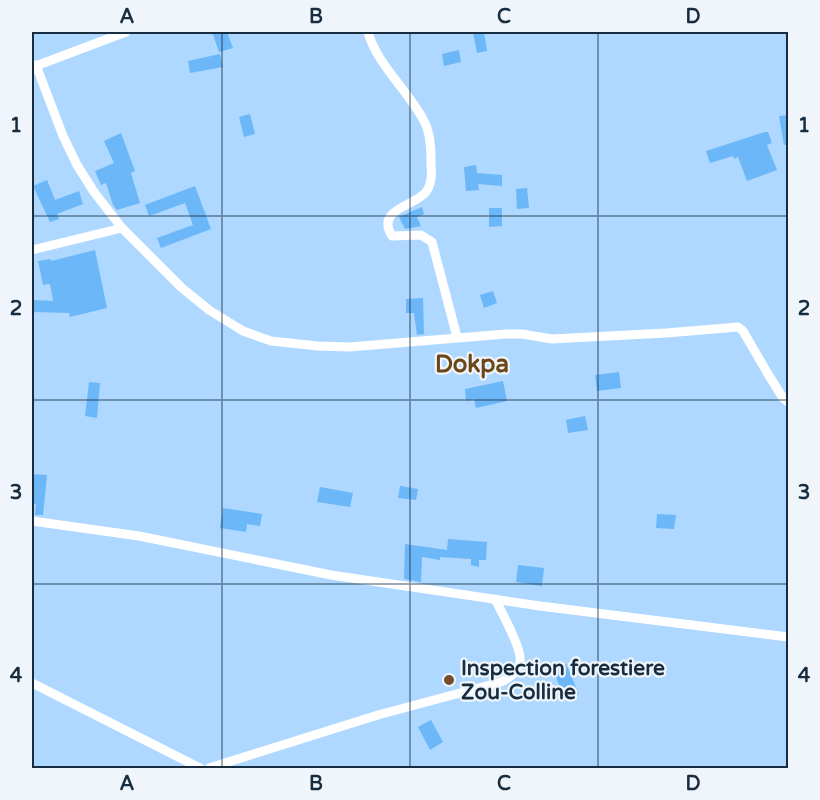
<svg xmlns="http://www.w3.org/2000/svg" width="820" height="800" viewBox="0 0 820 800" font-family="'Varela Round',sans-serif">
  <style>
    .building { fill: #6bb7f8 }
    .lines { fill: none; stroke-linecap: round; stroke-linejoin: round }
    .minor { stroke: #fff; stroke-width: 9 }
    .grid { fill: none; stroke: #182d3f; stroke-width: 1.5; stroke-opacity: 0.55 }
    .poi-dot { fill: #734f29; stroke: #eff5fa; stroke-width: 2 }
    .labels { text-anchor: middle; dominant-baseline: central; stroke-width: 4.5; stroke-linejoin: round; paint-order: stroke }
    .poi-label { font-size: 21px; font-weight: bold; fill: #182d3f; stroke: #eff5fa; text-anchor: start }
    .quarter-label { font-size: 24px; font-weight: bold; fill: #6d4618; stroke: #eff5fa }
    .neatline { fill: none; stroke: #182d3f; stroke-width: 2 }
    .grid-label { font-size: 20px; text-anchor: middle; font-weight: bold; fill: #182d3f }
  </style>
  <rect width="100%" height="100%" fill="#aed8ff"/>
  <!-- building -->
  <g class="building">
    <path d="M212 32H227L233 48 219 52Z"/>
    <path d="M473 32H484L487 51 477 53Z"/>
    <path d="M459 50 461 62 444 66 442 54Z"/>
    <path d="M220 54 223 67 190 73 188 61Z"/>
    <path d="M250 114 255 134 244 137 239 117Z"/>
    <path d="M789 115V144L784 145 779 116Z"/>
    <path d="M765 132H768L772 143 767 145 777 170 747 181 738 157 734 159 733 156 710 163 706 151Z"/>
    <path d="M121 133 135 171 131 173 140 203 117 210 113 205 106 183 101 185 95 171 114 163 104 141Z"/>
    <path d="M476 165 477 173 502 175V186L478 184 479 190 466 191 464 167Z"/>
    <path d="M47 180 55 200 79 191 83 204 57 214 59 219 50 222 33 186Z"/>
    <path d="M195 186 211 229 161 248 157 238 193 225 185 203 149 216 145 205Z"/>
    <path d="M527 188 529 208 517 209 516 189Z"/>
    <path d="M422 207 424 214 417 217 421 226 405 229 399 217Z"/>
    <path d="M489 208H502V226L489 227Z"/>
    <path d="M95 250 107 308 70 317 69 313 32 312V300L53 301 50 284 43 285 38 261 51 259V261Z"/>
    <path d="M493 291 497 303 484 308 480 295Z"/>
    <path d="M423 298 424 334 417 335 414 313H406V299Z"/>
    <path d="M619 372 621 388 597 391 595 375Z"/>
    <path d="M503 381 507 401 476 408 474 399 466 401 465 389Z"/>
    <path d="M89 382 100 383 97 418 85 416Z"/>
    <path d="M585 416 588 430 568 433 566 420Z"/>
    <path d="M32 474 47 475 43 515H35L36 504H32Z"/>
    <path d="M400 486 418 489 416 500 398 498Z"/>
    <path d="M320 487 353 493 350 507 317 502Z"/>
    <path d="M223 508 262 514 260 526 247 524 246 532 220 528Z"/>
    <path d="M657 514 676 515 674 529 656 528Z"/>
    <path d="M448 539 487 542 486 560H479V567L471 565V559L440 557V560L422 557 421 582 404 579 405 544 447 550Z"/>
    <path d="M518 565 544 568 542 586 516 582Z"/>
    <path d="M566 664 579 694 565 699 553 670Z"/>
    <path d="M431 720 443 742 430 750 418 727Z"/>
  </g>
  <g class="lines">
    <!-- minor -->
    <g class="minor">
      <path d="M368 32C377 65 408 90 424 121 431 134 431 151 431 166 432 175 432 184 426 192 415 206 375 209 392 236L421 235 432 242 457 337"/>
      <path d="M36 65 63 136 77 165 94 192 122 228 182 288 209 310 243 331 271 341 318 346 349 347 506 334H522L552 339 666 333 738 327 743 331 768 374 783 398 788 402"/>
      <path d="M33 67 126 32"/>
      <path d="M32 250 122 228"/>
      <path d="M32 521 139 536 331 575 540 606 788 637"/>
      <path d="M32 683 200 768"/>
      <path d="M209 768 378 715 501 682C511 677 522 670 520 657 519 643 502 613 495 599"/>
    </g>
  </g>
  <!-- grid -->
  <path class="grid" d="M222 32V768M410 32V768M598 32V768M32 216H788M32 400H788M32 584H788"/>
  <!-- markers -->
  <circle class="poi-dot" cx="449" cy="680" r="6"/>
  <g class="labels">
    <!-- poi labels -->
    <g class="poi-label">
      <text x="461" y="668">Inspection forestiere<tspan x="461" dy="24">Zou-Colline</tspan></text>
    </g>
    <!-- quarter labels -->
    <g class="quarter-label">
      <text x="472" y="364">Dokpa</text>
    </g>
  </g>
  <!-- border -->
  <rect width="820" height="800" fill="none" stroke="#eff5fa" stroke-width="66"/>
  <rect x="33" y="33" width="754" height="734" class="neatline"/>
  <g class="grid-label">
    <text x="127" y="23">A</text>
    <text x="316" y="23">B</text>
    <text x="504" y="23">C</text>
    <text x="693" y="23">D</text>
    <text x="16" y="132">1</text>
    <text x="804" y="132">1</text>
    <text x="16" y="315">2</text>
    <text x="804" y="315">2</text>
    <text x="16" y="499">3</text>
    <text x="804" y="499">3</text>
    <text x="16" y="682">4</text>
    <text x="804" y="682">4</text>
    <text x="127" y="790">A</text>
    <text x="316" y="790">B</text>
    <text x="504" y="790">C</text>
    <text x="693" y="790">D</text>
  </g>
</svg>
